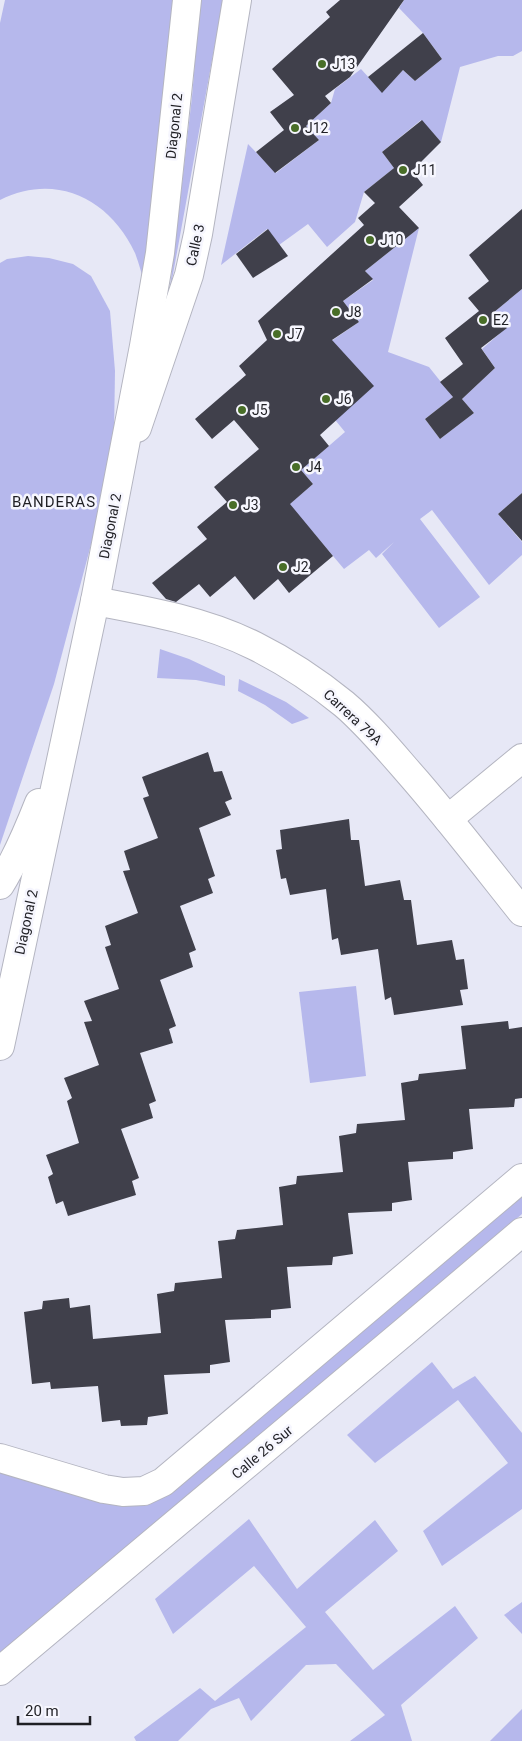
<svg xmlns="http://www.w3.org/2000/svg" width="522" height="1741" viewBox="0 0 522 1741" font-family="Roboto,sans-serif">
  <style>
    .green { fill: #b6b8ec }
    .building { fill: #40404b }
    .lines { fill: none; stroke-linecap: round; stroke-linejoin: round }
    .minor-casing { stroke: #b4b5c1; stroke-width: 30 }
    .major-casing { stroke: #b4b5c1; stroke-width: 30 }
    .minor { stroke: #fff; stroke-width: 28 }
    .major { stroke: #fff; stroke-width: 28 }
    .poi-dot { fill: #496e28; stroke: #f6f6fe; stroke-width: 2 }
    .labels { text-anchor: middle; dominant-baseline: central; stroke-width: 5; stroke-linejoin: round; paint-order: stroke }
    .poi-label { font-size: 14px; fill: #1f1f24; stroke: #f6f6fe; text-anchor: start }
    .street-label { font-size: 14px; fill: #1f1f24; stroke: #f6f6fe }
    .neighbourhood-label { font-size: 15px; letter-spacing: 1px; fill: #1f1f24; stroke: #f6f6fe }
  </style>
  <rect width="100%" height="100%" fill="#e7e8f6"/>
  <!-- green -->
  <g class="green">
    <path d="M5 0H178L145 286C142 275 139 263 135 253 110 199 56 172 0 200V23Z"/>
    <path d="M200 0H223L169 296 192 97Z"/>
    <path d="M404 0H522V51L513 56H498L460 67 441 142 421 120 382 152 394 168 364 192 355 222 327 247 308 224 279 245 267 229 221 265 248 144 276 173 319 140 306 126 331 103 335 89 361 69 382 92 403 70 415 81 442 59 423 33 399 8Z"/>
    <path d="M419 228 388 352 429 367 453 397 425 419 440 439 474 413 462 399 495 368 482 349 506 328 493 313 522 289V493L498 514 522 542V555L489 585 432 510 420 519 480 597 439 628 382 554 394 542 376 558 369 550 344 569 312 531 280 558 259 530 313 484 301 470 345 432 336 421 317 351 359 322 343 301 373 280 365 271Z"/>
    <path d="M28 256 49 258 73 264 91 276 110 311 115 371 114 433 97 522 54 684 0 845V263L7 259Z"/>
    <path d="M160 649 189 659 225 676V686L196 680 157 678Z"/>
    <path d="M239 679 286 702 309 718 292 724 265 705 238 691Z"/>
    <path d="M356 986 366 1076 310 1083 299 992Z"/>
    <path d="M522 1193V1214L0 1657V1471L121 1504 144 1506 151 1504Z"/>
    <path d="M432 1362 453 1389 475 1376 522 1433V1509L442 1566 423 1531 508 1463 458 1400 375 1463 347 1435Z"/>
    <path d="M249 1519 297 1589 375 1520 398 1551 325 1612 373 1670 455 1606 478 1638 401 1705 412 1741H350L385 1715 336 1664 306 1665 251 1721 239 1698 211 1709 178 1741H136L134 1737 200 1688 215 1701 306 1627 254 1566 173 1634 155 1599Z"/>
    <path d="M522 1602V1634L504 1615Z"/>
    <path d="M522 1709V1741H490Z"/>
  </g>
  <!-- building -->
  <g class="building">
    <path d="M340 0H404L350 77 325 96 331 103 306 126 319 140 275 173 256 152 284 130 270 112 294 95 272 69 330 17 326 12Z"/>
    <path d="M423 33 442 59 415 81 403 70 382 93 368 77Z"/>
    <path d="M422 120 441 142 412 171 423 185 399 207 419 228 365 271 373 279 343 301 359 322 332 340 374 386 320 435 329 446 301 470 313 484 290 504 333 556 289 593 278 579 254 600 235 576 210 597 199 584 176 602 166 599 152 583 207 539 197 527 227 502 214 487 259 449 234 420 212 439 195 419 246 375 239 366 267 340 258 321 364 225 358 218 375 203 364 192 394 168 382 152Z"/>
    <path d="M522 209V289L493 313 507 328 481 348 495 368 462 399 474 413 440 439 425 419 453 397 440 382 463 364 445 338 479 311 468 298 489 281 469 255Z"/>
    <path d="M268 229 288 256 253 278 236 254Z"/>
    <path d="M522 493V541L498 514Z"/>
    <path d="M208 752 214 772 222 771 232 799 225 802 231 815 199 828 215 876 208 879 213 893 180 906 196 950 189 953 193 967 160 980 176 1026 169 1029 173 1043 140 1053 156 1101 149 1104 153 1118 121 1129 139 1178 132 1181 136 1195 68 1216 63 1201 56 1204 48 1177 53 1174 46 1155 79 1143 67 1101 72 1098 64 1078 99 1065 84 1022 92 1021 84 1001 119 989 105 947 111 945 105 926 138 913 123 871 130 870 124 851 158 838 143 798 149 796 142 777Z"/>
    <path d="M349 819 351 840H359L365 886 400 880 404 900H411L417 945 452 940 456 960 464 959 468 989 460 990 463 1005 394 1015 391 997 385 1000 378 949 341 955 338 938 332 940 326 889 290 895 286 878 281 879 276 850 282 849 280 830Z"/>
    <path d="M508 1021 509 1029 522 1027V1098L515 1099 514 1107 469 1109 473 1149 453 1152V1159L408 1162 412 1200 392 1203V1211L348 1213 353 1254 333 1257 332 1265 287 1267 291 1308 271 1310V1318L225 1320 230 1362 210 1365V1373L164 1375 168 1414 148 1417 147 1425 121 1426 120 1420 102 1422 98 1386 51 1389 50 1382 32 1384 24 1312 42 1309 43 1301 69 1298 70 1308 90 1305 93 1339 161 1333 157 1294 174 1291 175 1283 222 1278 218 1241 235 1239 237 1230 283 1225 279 1187 296 1184 297 1176 343 1172 339 1136 356 1133 357 1124 405 1120 401 1083 418 1080 419 1074 466 1069 461 1026Z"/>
  </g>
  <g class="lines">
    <defs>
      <g id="minor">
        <path d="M137 428 189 275 198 234 237 0"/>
        <path d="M95 601C149 611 205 621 255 646 287 662 317 682 344 704 370 726 394 756 417 782 453 824 487 868 522 912"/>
        <path d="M448 819 522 758"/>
      </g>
      <g id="major">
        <path d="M0 885C16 859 28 831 39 803"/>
        <path d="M0 1046 95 601 144 346 160 253 187 0"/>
        <path d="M0 1458 104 1489 123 1492 144 1491 163 1482 522 1178"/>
        <path d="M0 1671 404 1332 522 1232"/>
      </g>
    </defs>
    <!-- minor casing -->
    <use href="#minor" class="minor-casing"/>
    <!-- major casing -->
    <use href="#major" class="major-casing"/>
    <!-- minor -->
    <use href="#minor" class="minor"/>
    <!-- major -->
    <use href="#major" class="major"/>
  </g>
  <!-- markers -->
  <g class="poi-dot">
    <circle cx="322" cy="64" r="5"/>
    <circle cx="295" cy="128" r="5"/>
    <circle cx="403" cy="170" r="5"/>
    <circle cx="370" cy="240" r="5"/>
    <circle cx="336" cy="312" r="5"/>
    <circle cx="483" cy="320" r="5"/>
    <circle cx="277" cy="334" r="5"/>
    <circle cx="326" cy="399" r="5"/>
    <circle cx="242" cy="410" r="5"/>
    <circle cx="296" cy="467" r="5"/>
    <circle cx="233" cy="505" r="5"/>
    <circle cx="283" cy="567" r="5"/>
  </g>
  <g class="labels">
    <!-- poi labels -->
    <g class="poi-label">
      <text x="332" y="64">J13</text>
      <text x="305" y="128">J12</text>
      <text x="413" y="170">J11</text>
      <text x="380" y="240">J10</text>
      <text x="346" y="312">J8</text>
      <text x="493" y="320">E2</text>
      <text x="287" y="334">J7</text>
      <text x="336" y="399">J6</text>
      <text x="252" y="410">J5</text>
      <text x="306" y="467">J4</text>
      <text x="243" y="505">J3</text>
      <text x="293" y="567">J2</text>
    </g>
    <!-- street labels -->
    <g class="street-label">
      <text transform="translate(174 126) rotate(-84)">Diagonal 2</text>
      <text transform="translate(195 245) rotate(-78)">Calle 3</text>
      <text transform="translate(110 526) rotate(-79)">Diagonal 2</text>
      <text transform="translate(353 717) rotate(43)">Carrera 79A</text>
      <text transform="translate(26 922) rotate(-78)">Diagonal 2</text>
      <text transform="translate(262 1452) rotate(-40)">Calle 26 Sur</text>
    </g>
    <!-- neighbourhood labels -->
    <g class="neighbourhood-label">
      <text x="54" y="502">BANDERAS</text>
    </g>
  </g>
  <!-- scale -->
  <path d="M18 1716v8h72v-8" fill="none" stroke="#1f1f24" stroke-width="2.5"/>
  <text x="25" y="1716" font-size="15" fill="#1f1f24" stroke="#f6f6fe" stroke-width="4" paint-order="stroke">20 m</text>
</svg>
